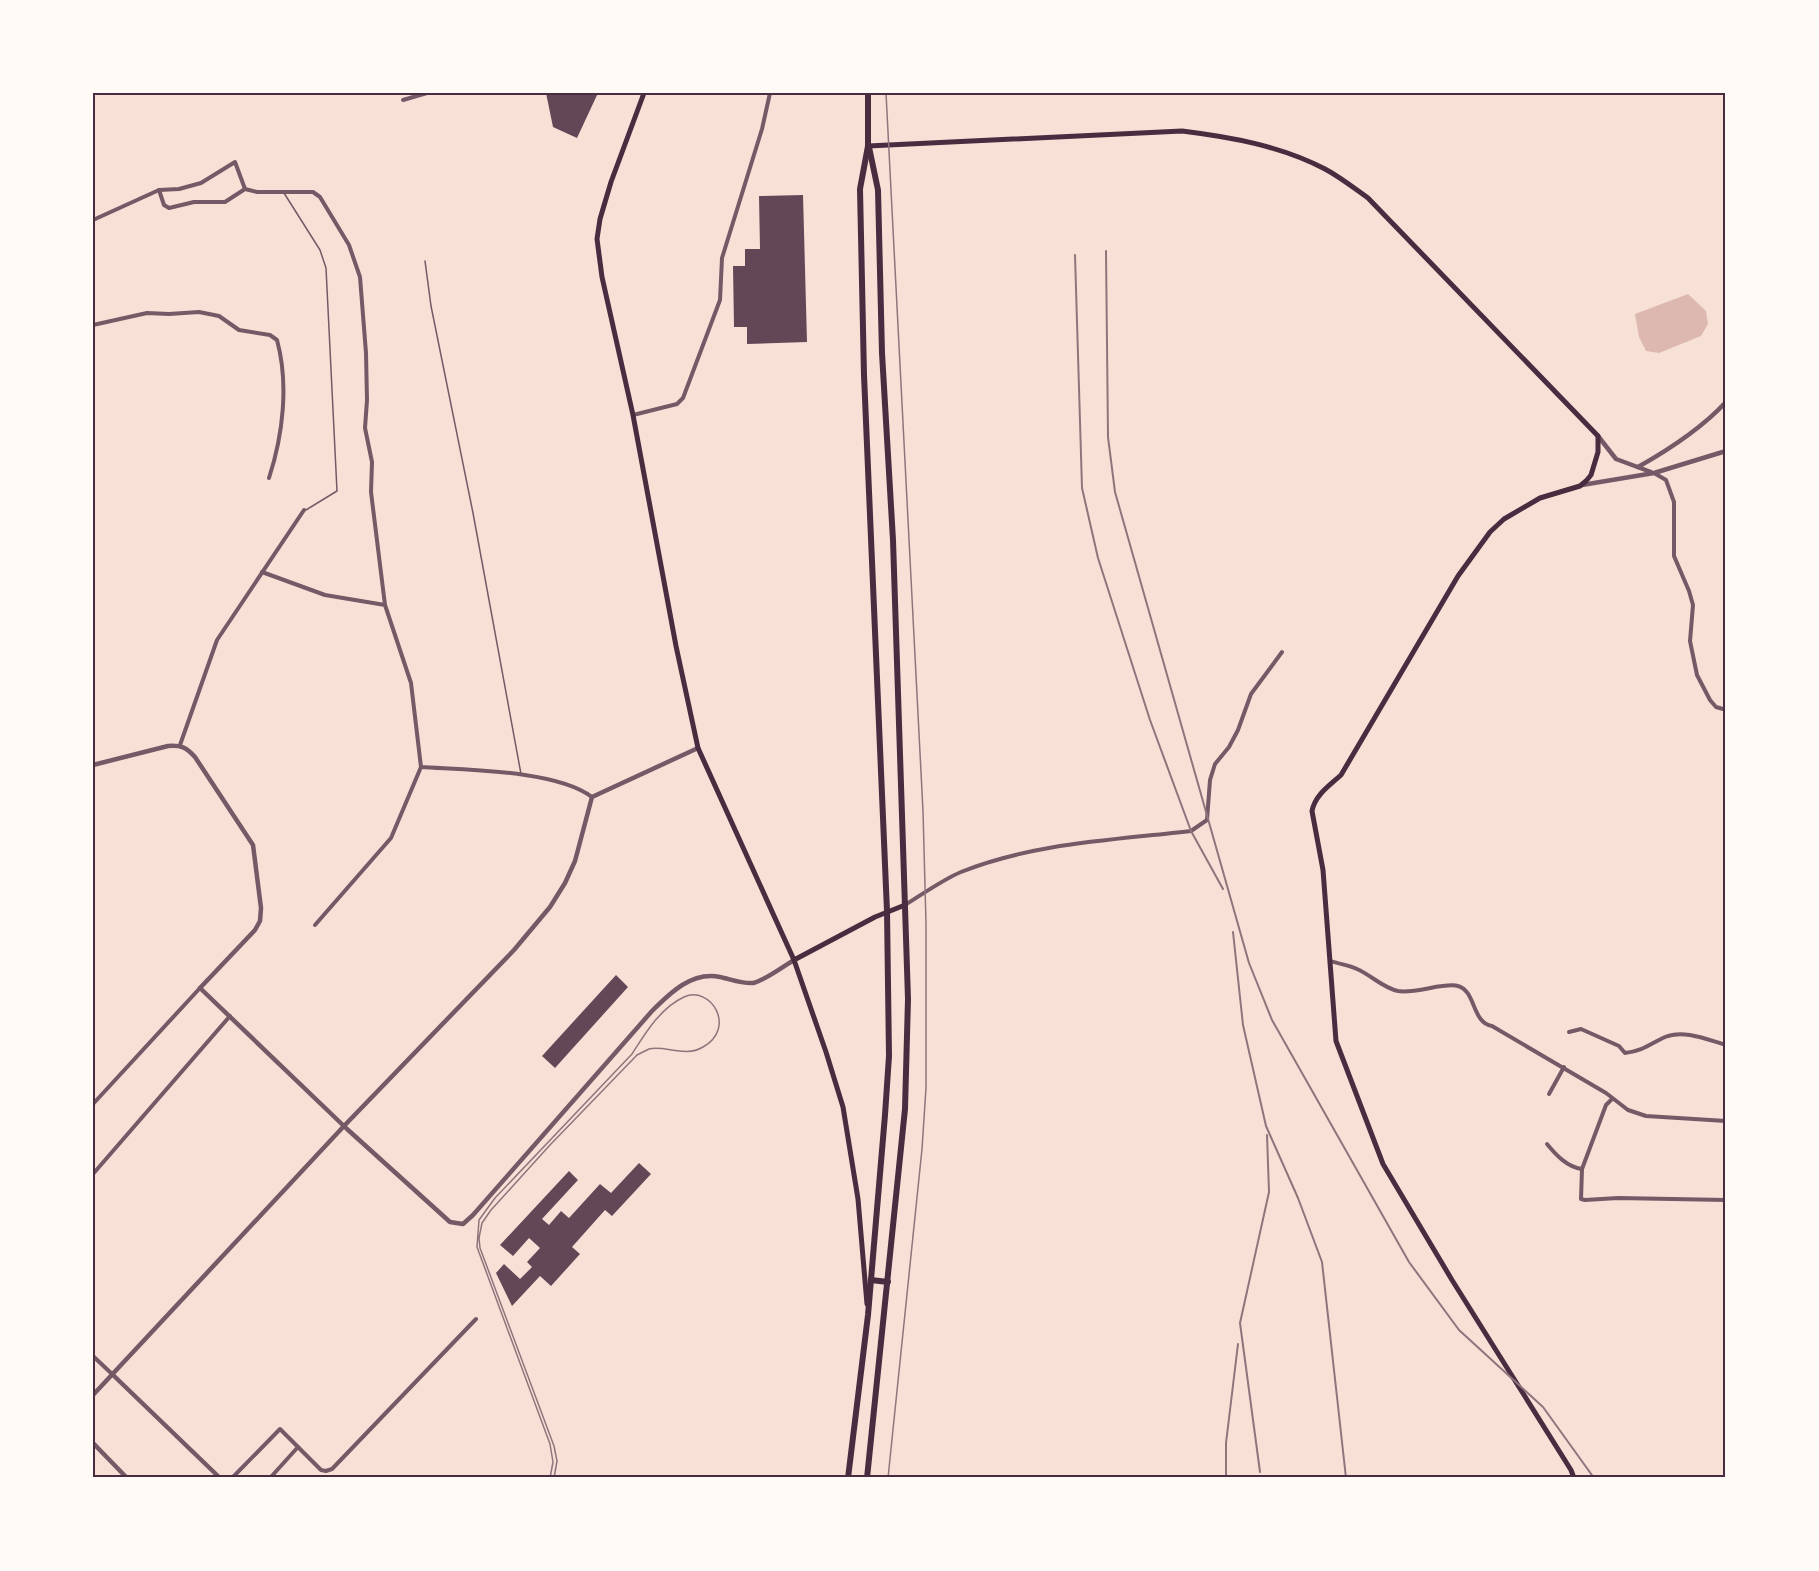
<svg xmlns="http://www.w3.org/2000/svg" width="1819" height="1571" viewBox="0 0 1819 1571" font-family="Lora,serif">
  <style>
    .water { fill: #dcb8b0 }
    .building { fill: #644757 }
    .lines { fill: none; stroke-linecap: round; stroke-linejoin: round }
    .service { stroke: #755966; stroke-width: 1.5 }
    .minor { stroke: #755966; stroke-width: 4 }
    .tertiary { stroke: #755966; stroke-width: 4.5 }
    .secondary { stroke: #4a2c40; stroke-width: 5 }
    .primary { stroke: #4a2c40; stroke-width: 6 }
    .tram { stroke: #8f747c; stroke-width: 1.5 }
    .rail { stroke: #8f747c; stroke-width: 2 }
    .neatline { fill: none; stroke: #4a2c40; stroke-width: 2 }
  </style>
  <rect width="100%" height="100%" fill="#f7e1d7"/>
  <!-- water -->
  <path class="water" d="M1688 294 1706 311 1708 324 1701 336 1659 353 1646 351 1639 337 1635 314Z"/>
  <!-- building -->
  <g class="building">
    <path d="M546 93H598L577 138 553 127Z"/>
    <path d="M803 195 807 342 747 344V327H734L733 266H745V249H760L759 196Z"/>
    <path d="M616 975 628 987 555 1068 542 1056Z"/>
    <path d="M639 1163 651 1174 612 1216 605 1210 572 1247 580 1254 551 1286 540 1276 512 1306 496 1273 504 1264 520 1279 532 1267 527 1262 540 1248 529 1238 513 1256 500 1245 569 1171 578 1180 542 1219 549 1225 561 1211 569 1218 600 1184 611 1193Z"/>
  </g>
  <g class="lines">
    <!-- service -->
    <g class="service">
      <path d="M284 193 320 250 326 268 337 491 306 510"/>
      <path d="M425 261 431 306 473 513 521 774"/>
    </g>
    <!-- minor -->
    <g class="minor">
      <path d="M403 100 427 93"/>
      <path d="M159 190 164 205 169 208 194 202H225L245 189 257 192H313L320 197 349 245 360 277 366 353 367 400 365 428 372 462 371 492 385 605"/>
      <path d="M93 220 159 190 179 189 201 183 235 162 245 189"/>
      <path d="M93 325 147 313 169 314 199 312 219 316 239 330 270 335 277 340C289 384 283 435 269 478"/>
      <path d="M633 415 677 404 683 398 720 300 722 258 762 129 770 93"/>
      <path d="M1654 473 1666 480 1674 502V556L1689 591 1693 605 1690 641 1697 675 1710 700 1716 707 1723 709"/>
      <path d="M262 572 325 595 385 605 411 683 421 767C466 770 557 770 592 797"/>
      <path d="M180 745 217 640 304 510"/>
      <path d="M905 905C923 894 942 880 961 872 1033 843 1115 840 1191 831L1207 820 1210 780 1215 764 1229 747 1238 730 1251 694 1282 652"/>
      <path d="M315 925 391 838 421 767"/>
      <path d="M1331 961C1339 964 1349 965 1357 969 1371 975 1383 988 1398 991 1415 994 1445 982 1458 986 1476 991 1472 1023 1492 1026L1606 1093 1628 1110 1646 1116 1726 1121"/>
      <path d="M1569 1032 1581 1029 1619 1046 1625 1053C1643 1051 1650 1044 1665 1037 1684 1029 1708 1040 1726 1045"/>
      <path d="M1549 1094 1564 1067"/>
      <path d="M1612 1099 1606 1105 1582 1169 1581 1199 1585 1200 1618 1198 1726 1200"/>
      <path d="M93 1104 200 988"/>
      <path d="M1547 1144C1556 1155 1567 1167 1582 1169"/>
      <path d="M93 1174 230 1016"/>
      <path d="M93 1356 112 1374"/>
      <path d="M232 1478 280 1429 321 1470 326 1471 332 1469 476 1319"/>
      <path d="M270 1478 298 1447"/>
    </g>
    <!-- tertiary -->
    <g class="tertiary">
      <path d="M1598 436 1616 459 1651 472"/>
      <path d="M1638 467C1670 449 1701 429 1726 402"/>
      <path d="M1582 485 1654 473 1726 451"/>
      <path d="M93 765 168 746C181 745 186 747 195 757L253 845 261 908 260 921 255 930 200 988 347 1129 450 1222 463 1224 473 1215 652 1011C670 993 692 971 720 977 730 979 742 984 753 983 764 981 784 966 794 960"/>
      <path d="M112 1374 220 1478"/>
      <path d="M93 1395 344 1126 514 950 550 907 565 883 575 861 592 797 698 748"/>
      <path d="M93 1443 127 1478"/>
    </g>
    <!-- secondary -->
    <g class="secondary">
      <path d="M644 93 611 182 600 219 597 239 602 277 633 415 676 646 698 748 794 960 826 1052 843 1107 858 1199 867 1304"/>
      <path d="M868 146 1182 131C1231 137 1281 146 1325 169 1340 177 1354 188 1368 198L1598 436V452L1591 475 1586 481 1580 486 1540 498 1504 519 1490 532 1458 576 1341 775C1329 786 1315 795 1312 811L1323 870 1336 1041 1383 1164 1452 1280 1571 1470 1574 1478"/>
      <path d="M794 960 875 917 905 905"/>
    </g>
    <!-- primary -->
    <g class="primary">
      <path d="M871 1280 888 1282"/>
      <path d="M848 1478 868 1315 885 1115 889 1056 887 911 864 375 860 189 868 146V93"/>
      <path d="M867 1478 905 1109 908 999 893 540 882 353 878 190 869 147"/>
    </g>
    <!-- tram -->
    <g class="tram">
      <path d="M886 93 923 811 926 924V1088L922 1149 888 1478"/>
      <path d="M550 1478 553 1462 550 1444 477 1247 479 1220 495 1198 632 1054C645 1034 660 1008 684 997 711 985 737 1028 703 1047 685 1058 665 1045 649 1049 645 1051 641 1053 637 1055L550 1145 491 1210 482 1223 479 1238 480 1248 554 1446 557 1461 554 1478"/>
    </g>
    <!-- rail -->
    <g class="rail">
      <path d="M1106 251 1108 437 1115 492 1249 963 1272 1020 1409 1262 1459 1330 1543 1407 1594 1478"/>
      <path d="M1075 255 1082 488 1098 558 1150 720 1191 831 1223 889"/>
      <path d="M1233 932 1243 1025 1266 1126 1298 1198 1322 1262 1346 1478"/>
      <path d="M1260 1472 1240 1323 1269 1192 1267 1135"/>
      <path d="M1226 1478V1443L1238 1344"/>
    </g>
  </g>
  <!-- border -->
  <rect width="1819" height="1571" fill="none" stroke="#fffaf5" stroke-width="189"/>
  <rect x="94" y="94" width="1630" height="1382" class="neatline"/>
</svg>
